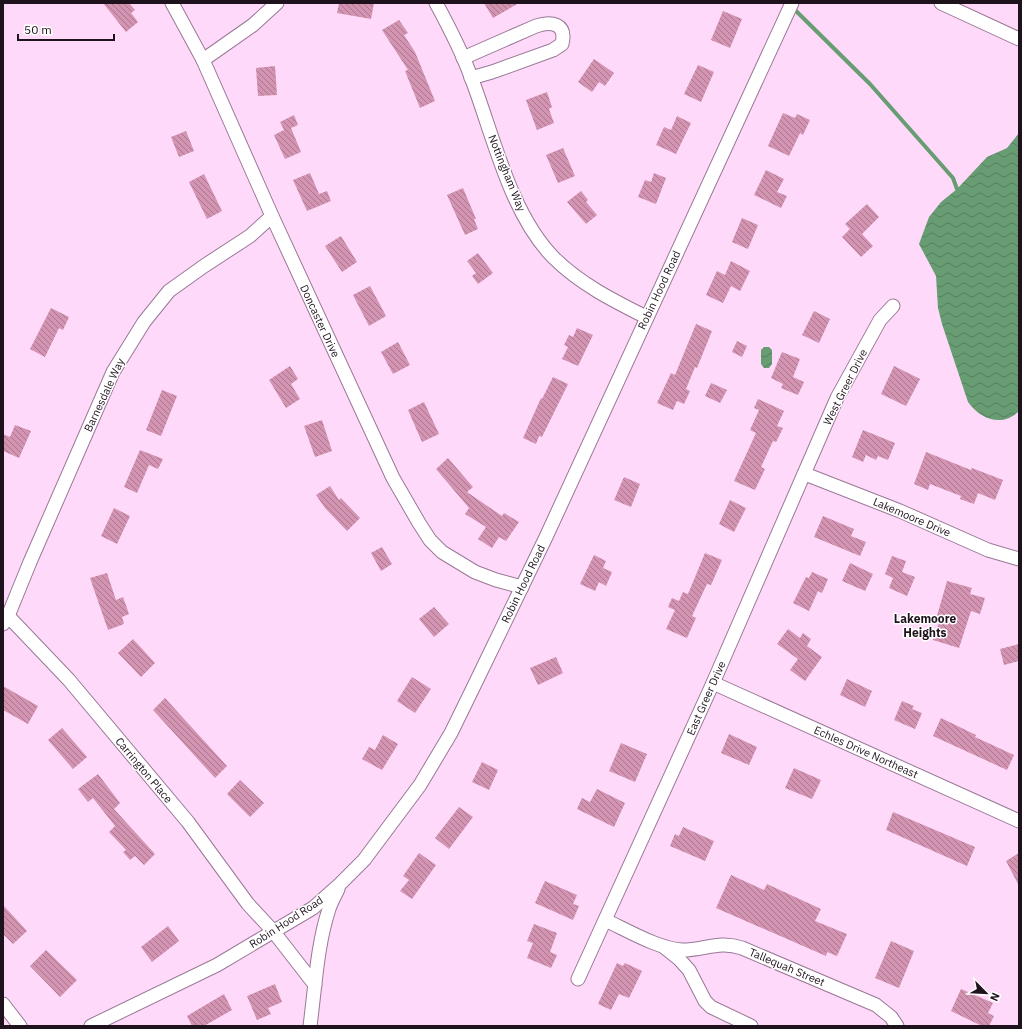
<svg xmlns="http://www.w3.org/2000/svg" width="1022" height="1029" viewBox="0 0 1022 1029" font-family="'IBM Plex Sans',sans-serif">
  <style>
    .water { fill: url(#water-waves) }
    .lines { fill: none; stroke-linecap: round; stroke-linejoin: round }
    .stream { stroke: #689d73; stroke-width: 4 }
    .building { fill: url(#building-back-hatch) }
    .minor-casing { stroke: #997896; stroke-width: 15 }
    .minor { stroke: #fff; stroke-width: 13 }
    .labels { text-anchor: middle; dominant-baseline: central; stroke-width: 3; stroke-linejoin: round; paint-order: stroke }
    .street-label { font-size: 11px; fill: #1e121d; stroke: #fff }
    .neighbourhood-label { font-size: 12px; font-weight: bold; fill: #1e121d; stroke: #fff }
  </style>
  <defs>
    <pattern id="water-waves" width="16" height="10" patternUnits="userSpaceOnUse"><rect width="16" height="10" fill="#689d73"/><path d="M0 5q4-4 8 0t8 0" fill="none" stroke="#557f5e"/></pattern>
    <pattern id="building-back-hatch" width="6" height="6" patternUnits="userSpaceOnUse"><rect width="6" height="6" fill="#d394b2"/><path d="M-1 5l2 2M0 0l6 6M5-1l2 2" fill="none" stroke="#ab7790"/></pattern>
  </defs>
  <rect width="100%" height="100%" fill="#ffd9fa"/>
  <!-- water -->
  <g class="water">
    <path d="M1019 133V411C1002 428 980 419 968 402L942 324 938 308 936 276 919 244 929 217 941 202 957 189 987 157 1007 148Z"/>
    <path d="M764 347H769L772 350V364L769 368H764L761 364V350Z"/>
  </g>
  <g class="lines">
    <!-- stream -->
    <path class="stream" d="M793 8 870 84 953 178 957 189"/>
  </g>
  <!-- building -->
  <g class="building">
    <path d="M103 3H129L135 10 131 13 138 22 126 32Z"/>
    <path d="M339 3H374L371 19 337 13Z"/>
    <path d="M484 3H519L493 18Z"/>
    <path d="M723 11 742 19 730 48 711 40Z"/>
    <path d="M399 20 408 33 404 35 415 52 435 101 420 108 405 71 408 70 382 30Z"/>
    <path d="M594 59 614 73 605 86 599 82 592 92 578 82Z"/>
    <path d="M698 65 714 72 701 102 684 94Z"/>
    <path d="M275 66 277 95 258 96 256 68Z"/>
    <path d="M547 92 552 107 549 109 554 123 537 130 526 100Z"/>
    <path d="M783 113 795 118 797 114 810 120 803 135 800 133 789 156 768 146Z"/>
    <path d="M294 115 298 125 291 128 301 152 285 159 274 135 284 130 280 122Z"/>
    <path d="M677 116 691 123 676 154 656 145 664 127 671 130Z"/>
    <path d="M186 131 194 151 179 157 171 137Z"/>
    <path d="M563 148 575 176 558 183 546 155Z"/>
    <path d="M766 170 784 179 777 192 787 196 781 208 754 195Z"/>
    <path d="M310 173 319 194 327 191 331 201 307 211 293 180Z"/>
    <path d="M654 173 666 178 656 204 638 197 645 180 651 182Z"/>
    <path d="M204 174 222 211 207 219 189 182Z"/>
    <path d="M463 188 476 219H474L478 229 465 235 447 195Z"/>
    <path d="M581 191 588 200 586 202 597 215 586 224 567 202Z"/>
    <path d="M867 204 879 217 862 234 873 246 861 257 842 237 850 229 845 224Z"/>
    <path d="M742 218 758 225 748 249 732 242Z"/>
    <path d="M341 236 357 262 342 272 325 246Z"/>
    <path d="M478 253 493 273 478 284 472 276 476 273 467 261Z"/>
    <path d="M731 261 750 271 740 291 731 286 723 303 706 295 717 271 725 275Z"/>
    <path d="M370 286 386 316 369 326 353 295Z"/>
    <path d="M51 308 69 317 63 330 59 328 45 357 30 349Z"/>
    <path d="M814 311 830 319 819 343 802 335Z"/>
    <path d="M696 324 712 331 697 368 695 367 686 389 690 391 684 404 677 401 673 410 657 403 671 373 675 375Z"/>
    <path d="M577 328 593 335 578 366 562 359 568 347 564 345 569 335 573 337Z"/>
    <path d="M737 341 747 346 742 357 732 352Z"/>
    <path d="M398 342 410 365 393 374 381 352Z"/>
    <path d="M782 352 800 359 793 377 804 382 798 395 781 388 783 384 771 378Z"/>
    <path d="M290 366 298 379 291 384 300 399 286 408 269 380Z"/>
    <path d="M894 366 920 379 906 406 881 394Z"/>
    <path d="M553 377 568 384 542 437 539 436 536 444 523 438 541 398 542 399Z"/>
    <path d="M711 383 727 390 720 403 705 396Z"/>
    <path d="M162 390 177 396 161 436 146 430Z"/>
    <path d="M758 399 784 411 777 426 783 428 776 442 773 441 761 467 765 469 755 490 734 481 756 433 750 430 759 410 754 408Z"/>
    <path d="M424 402 439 434 422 442 408 410Z"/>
    <path d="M322 420 332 451 315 457 304 426Z"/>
    <path d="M15 425 31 431 19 458 3 451V434L10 437Z"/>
    <path d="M863 430 895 443 888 460 878 456 876 460 866 455 863 462 852 457Z"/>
    <path d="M140 450 163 459 158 469 149 465 137 493 124 487Z"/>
    <path d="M926 452 971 470 972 468 1003 480 995 500 978 493 974 504 960 499 961 496 930 484 928 490 914 484Z"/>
    <path d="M448 458 473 487 467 492 502 516 504 513 519 522 506 541 499 537 492 548 478 539 486 527 465 514 469 508 436 469Z"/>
    <path d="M624 477 640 484 631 507 614 500Z"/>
    <path d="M330 486 339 500 341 498 360 518 347 531 325 508 316 495Z"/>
    <path d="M730 500 746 508 734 532 719 524Z"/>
    <path d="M114 508 130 516 117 544 101 536Z"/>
    <path d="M823 516 854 529 851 536 866 542 860 556 814 537Z"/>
    <path d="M382 547 392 564 381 571 371 553Z"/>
    <path d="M705 553 722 560 711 585 707 584 692 616 696 618 687 638 666 629 675 610 668 607 672 598 679 601 683 592 688 594Z"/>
    <path d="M594 555 606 561 603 568 612 572 606 586 599 582 595 591 580 584Z"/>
    <path d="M892 556 906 561 902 572 915 577 907 596 889 588 893 578 885 574Z"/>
    <path d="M850 563 873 574 865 591 842 581Z"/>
    <path d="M812 572 828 579 822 593 818 591 809 611 793 603 806 577 809 578Z"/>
    <path d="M107 573 116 600 123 597 129 614 122 617 124 624 108 630 90 578Z"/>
    <path d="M947 581 972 588 970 594 985 598 980 614 971 611 959 648 933 640 941 617 937 616Z"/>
    <path d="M434 607 449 624 434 637 419 619Z"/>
    <path d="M788 629 800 638 803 633 811 639 807 646 822 657 805 681 790 670 798 659 777 644Z"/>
    <path d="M133 639 155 663 141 677 118 653Z"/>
    <path d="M1019 644V661L1004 665 1000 649Z"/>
    <path d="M556 657 563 673 538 685 530 668Z"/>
    <path d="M412 677 431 689 415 713 397 701Z"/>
    <path d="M847 679 872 691 865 707 840 695Z"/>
    <path d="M3 686 38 706 28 724 3 710Z"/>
    <path d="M165 698 227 766 215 778 153 710Z"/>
    <path d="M902 701 914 706 912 709 922 713 915 729 894 720Z"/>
    <path d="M941 718 976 735 975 737 1014 755 1007 770 933 736Z"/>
    <path d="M62 728 87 757 73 769 48 740Z"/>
    <path d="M729 734 757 747 749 765 721 753Z"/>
    <path d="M383 735 398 744 382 770 362 759 369 747 375 750Z"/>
    <path d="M621 743 647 754 635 782 609 771Z"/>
    <path d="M482 762 498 770 489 790 472 782Z"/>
    <path d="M794 768 821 780 812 799 785 788Z"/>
    <path d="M98 774 120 803 114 809 155 854 144 865 135 856 130 860 123 852 126 850 109 832 115 826 93 798 88 802 78 789Z"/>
    <path d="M240 780 264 803 250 817 227 794Z"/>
    <path d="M597 789 625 803 614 827 577 809 582 798 590 802Z"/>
    <path d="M459 807 473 817 449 849 435 838Z"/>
    <path d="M893 812 975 847 967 866 886 830Z"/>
    <path d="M683 827 714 841 705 861 670 846 675 834 679 836Z"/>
    <path d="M419 853 436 865 412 899 400 891 409 880 403 876Z"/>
    <path d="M1019 853V886L1006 861Z"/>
    <path d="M731 875 764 890 767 884 821 909 815 921 847 934 837 956 827 952 826 956 716 908Z"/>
    <path d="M545 881 577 895 573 904 579 906 573 920 535 903Z"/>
    <path d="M3 905 27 931 13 944 3 934Z"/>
    <path d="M534 924 557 933 550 952 557 955 551 968 527 958 533 943 527 941Z"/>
    <path d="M168 926 179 941 152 962 141 947Z"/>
    <path d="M891 941 914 951 899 988 875 978Z"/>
    <path d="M46 950 77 980 60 997 30 966Z"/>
    <path d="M617 963 623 966 625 963 642 971 629 998 619 994 611 1010 598 1004Z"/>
    <path d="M275 984 282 1002 268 1008 271 1014 257 1020 247 996Z"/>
    <path d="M961 989 993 1003 988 1013 994 1016 989 1026H982L951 1011Z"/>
    <path d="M224 994 232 1010 204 1026H192L187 1016Z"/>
  </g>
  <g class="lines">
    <defs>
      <g id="minor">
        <path d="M172 3 203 60 272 216 393 478 419 523 430 540 442 552 475 572 496 580 522 587"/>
        <path d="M436 3C449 27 462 52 471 77 493 134 510 214 554 258 580 284 614 301 646 317"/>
        <path d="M941 3 1019 39"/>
        <path d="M463 58 536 26C551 21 567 23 562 44L553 50 492 72 471 78"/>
        <path d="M203 60 253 25 277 3"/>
        <path d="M805 474 900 511 988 550 1019 559"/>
        <path d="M8 616 69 680 188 822 248 904 273 931 315 985"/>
        <path d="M3 624 8 616 30 562 113 372 144 322 169 291 204 266 250 236 272 216"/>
        <path d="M713 683 1019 821"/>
        <path d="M605 920C627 930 659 949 682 950 705 950 719 940 742 948L876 1005 891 1017 897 1026"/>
        <path d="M664 947 679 959 689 970 705 1001 711 1007 751 1026"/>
        <path d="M578 979 713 683 837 398 880 320 893 306"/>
        <path d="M3 1004 20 1026"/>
        <path d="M91 1026 217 965 313 908 340 884 364 860 420 785 451 733 473 688 546 537 792 3"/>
        <path d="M310 1026C315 989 317 945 329 909 331 902 335 896 338 889"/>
      </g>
    </defs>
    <!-- minor casing -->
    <use href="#minor" class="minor-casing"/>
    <!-- minor -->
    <use href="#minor" class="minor"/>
  </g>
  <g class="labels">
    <!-- street labels -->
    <g class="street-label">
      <text transform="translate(507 173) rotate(68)">Nottingham Way</text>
      <text transform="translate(659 290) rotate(-65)">Robin Hood Road</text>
      <text transform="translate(320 321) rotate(65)">Doncaster Drive</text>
      <text transform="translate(845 387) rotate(-63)">West Greer Drive</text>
      <text transform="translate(104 395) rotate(-65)">Barnesdale Way</text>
      <text transform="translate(912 517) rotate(23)">Lakemoore Drive</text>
      <text transform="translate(523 584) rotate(-64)">Robin Hood Road</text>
      <text transform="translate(706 698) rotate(-66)">East Greer Drive</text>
      <text transform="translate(866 752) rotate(24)">Echles Drive Northeast</text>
      <text transform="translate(144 770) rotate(50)">Carrington Place</text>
      <text transform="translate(286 922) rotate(-33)">Robin Hood Road</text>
      <text transform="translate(787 967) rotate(23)">Tallequah Street</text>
    </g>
    <!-- neighbourhood labels -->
    <g class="neighbourhood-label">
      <text x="925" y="618">Lakemoore<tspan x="925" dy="14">Heights</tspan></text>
    </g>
  </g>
  <!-- border -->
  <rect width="1022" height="1029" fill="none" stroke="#1e121d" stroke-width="8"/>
  <!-- north arrow -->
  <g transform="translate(986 993) rotate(114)" stroke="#ffffff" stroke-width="3" paint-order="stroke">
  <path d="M0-3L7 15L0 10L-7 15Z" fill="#1e121d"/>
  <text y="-6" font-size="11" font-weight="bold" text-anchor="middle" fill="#1e121d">N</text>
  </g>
  <!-- scale -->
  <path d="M18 34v6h96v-6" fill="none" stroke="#1e121d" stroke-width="2"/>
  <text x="24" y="34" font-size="12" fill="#1e121d" stroke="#ffffff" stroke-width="3" paint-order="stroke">50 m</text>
</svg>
